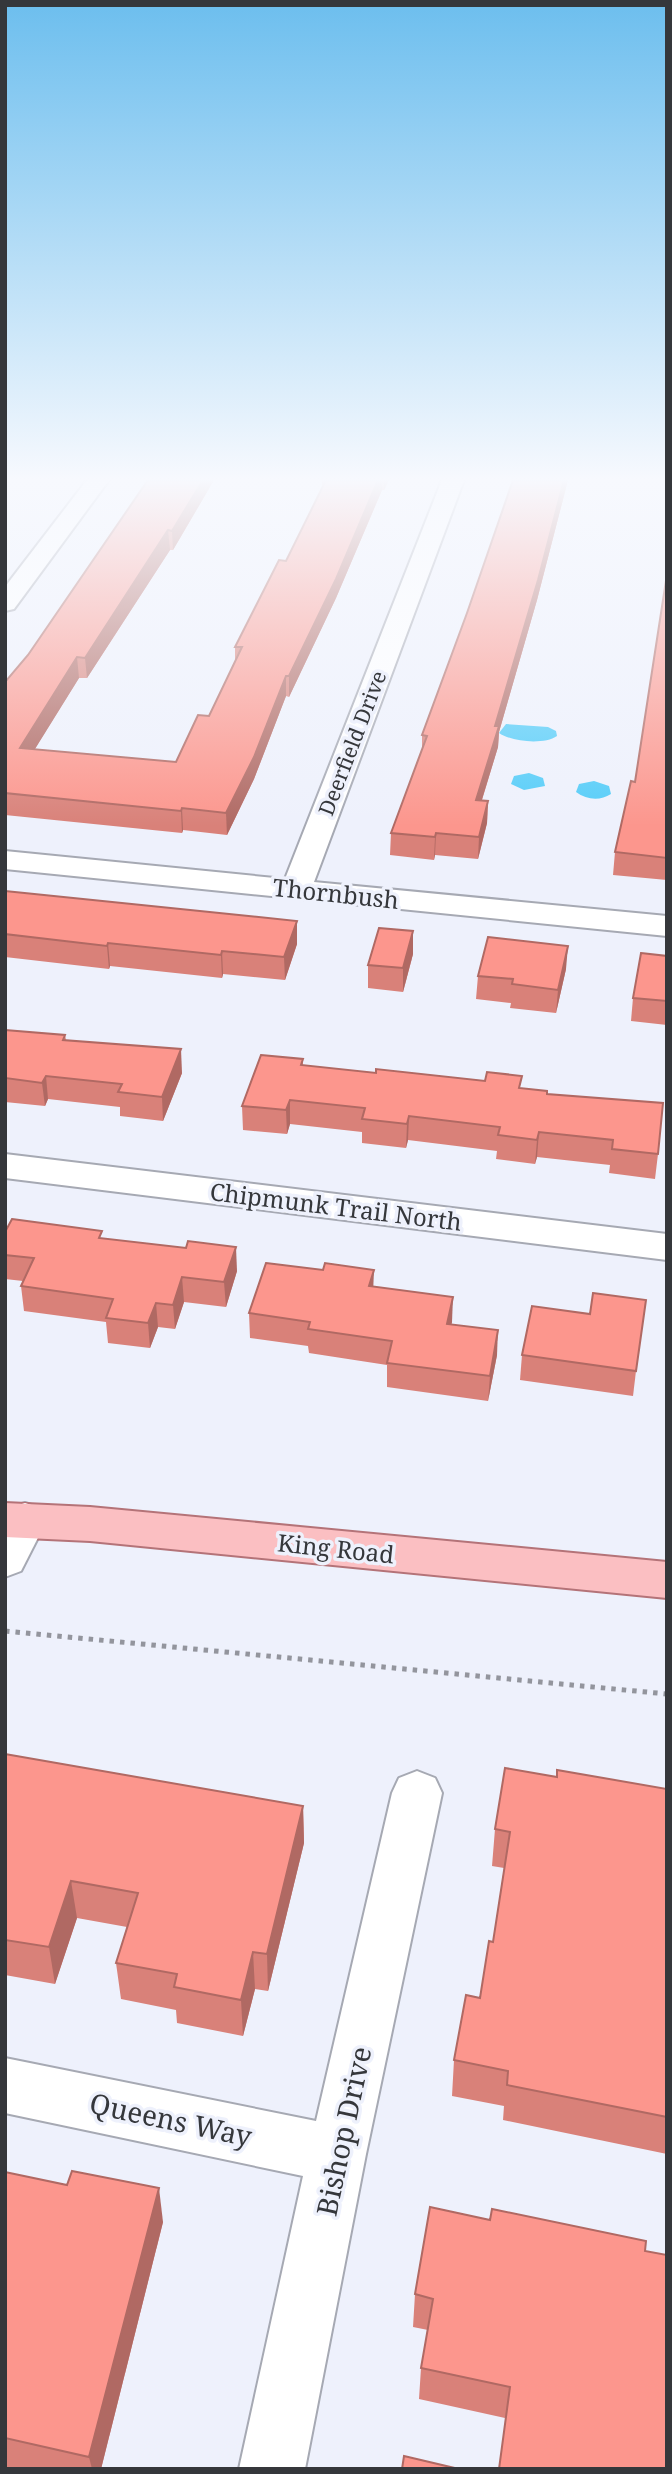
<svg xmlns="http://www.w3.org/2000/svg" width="672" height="2474" viewBox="0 0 672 2474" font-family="'Noto Serif',serif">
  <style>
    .water { fill: #53ccf8 }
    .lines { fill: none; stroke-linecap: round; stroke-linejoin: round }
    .minor-casing { stroke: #a6a9b3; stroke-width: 4 }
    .major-casing { stroke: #b47378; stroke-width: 4 }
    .path { stroke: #93959d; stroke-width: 5; stroke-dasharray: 4.5 6; stroke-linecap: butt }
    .minor { fill: #fff; fill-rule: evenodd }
    .major { fill: #fbbfc2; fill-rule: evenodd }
    .wall { fill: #d98179 }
    .shaded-wall { fill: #b06963 }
    .building { fill: #fc968d; stroke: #b06963; stroke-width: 2 }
    .labels { text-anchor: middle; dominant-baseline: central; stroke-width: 7; stroke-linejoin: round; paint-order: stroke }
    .far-street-label { font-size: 21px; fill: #35373b; stroke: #eef1fc }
    .street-label { font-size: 24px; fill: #35373b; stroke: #eef1fc }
    .near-street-label { font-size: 28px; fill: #35373b; stroke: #eef1fc }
  </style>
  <rect width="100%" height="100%" fill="#eef1fc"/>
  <!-- water -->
  <g class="water">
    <path d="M506 724 548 727 556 731 557 736C544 745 512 742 499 733Z"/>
    <path d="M529 773 543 778 545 786 524 790 511 784 514 776Z"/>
    <path d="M594 781 609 786 611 794C600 801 587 800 576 792L579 784Z"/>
  </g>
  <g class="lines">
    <defs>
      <g id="minor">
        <path d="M87 480H109L14 609 5 611V587Z"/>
        <path d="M442 480H464L314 882 667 916V936L5 869V851L285 879Z"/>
        <path d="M5 1154 667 1234V1260L5 1178Z"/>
        <path d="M25 1503 41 1508 47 1520 21 1571 5 1577V1515L9 1508Z"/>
        <path d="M417 1771 435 1778 442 1793 366 2154 305 2469H239L303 2176 5 2113V2058L316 2121 392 1793 399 1778Z"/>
      </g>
      <path id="major" d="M5 1503 90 1507 667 1562V1598L90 1541 5 1537Z"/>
    </defs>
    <!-- minor casing -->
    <use href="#minor" class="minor-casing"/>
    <!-- major casing -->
    <use href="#major" class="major-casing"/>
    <!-- path -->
    <path class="path" d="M5 1631 667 1694"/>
    <!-- minor -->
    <use href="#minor" class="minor"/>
    <!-- major -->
    <use href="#major" class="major"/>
  </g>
  <!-- wall -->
  <g class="wall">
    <path d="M214 480 173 550H170L87 678H79L34 750 176 762 209 716 235 661V647L286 561 322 488V480H389L384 490H382L336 598 289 697 286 696 254 779 227 835 183 830 182 833 5 815V682Z"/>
    <path d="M513 480H568L537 600 499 732 498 747 482 800 488 801 487 823 478 859 435 855 434 860 390 855 391 833 422 749V735L467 613Z"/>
    <path d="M667 574V880L613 875 615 852 635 782Z"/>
    <path d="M5 891 297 944 285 980 223 974 222 978 110 966 109 969 5 957Z"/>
    <path d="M413 954 403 992 368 988V965Z"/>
    <path d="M667 956V1025L631 1021 633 998Z"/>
    <path d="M566 969 556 1013 510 1008 511 1003 476 999 478 976Z"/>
    <path d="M5 1030 65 1035 66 1040 182 1073 163 1121 120 1116V1107L48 1099 45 1106 5 1102Z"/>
    <path d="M303 1059V1066L521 1088 547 1094 658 1154 655 1179 609 1173 610 1165 537 1157 535 1164 496 1159 497 1151 408 1140 406 1148 362 1143V1132L290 1124 287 1134 243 1130 242 1106Z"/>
    <path d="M5 1232 103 1239 237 1271 226 1307 184 1302 175 1329 158 1327 150 1348 108 1343 106 1322 24 1311 21 1286 23 1281 5 1279Z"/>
    <path d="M373 1286 452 1322 451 1324 497 1355 488 1401 387 1387V1365L309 1353 308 1346 250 1338 249 1313Z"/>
    <path d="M522 1355 636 1371 633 1396 520 1380Z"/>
    <path d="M5 1754 303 1806 304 1843 268 1991 255 1989 243 2036 177 2023 176 2010 121 1999 116 1963 127 1927 77 1918 55 1984 5 1975Z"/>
    <path d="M557 1777 667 1789V2154L503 2120 504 2106 452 2096 454 2060 480 1998 493 1942 504 1868 492 1866 495 1829Z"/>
    <path d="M5 2172 163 2222 101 2469H15L5 2467Z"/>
    <path d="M645 2251 505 2418 419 2399 421 2368 428 2330 413 2327 415 2294Z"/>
  </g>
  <!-- shaded-wall -->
  <g class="shaded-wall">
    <path d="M203 480H214L173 550 172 531Z"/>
    <path d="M378 480H382V490L336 598 289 697V676Z"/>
    <path d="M384 480H389L384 490Z"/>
    <path d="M564 480H568L537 600 499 732 498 747 475 822 476 800 495 726Z"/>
    <path d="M168 530 170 550 87 678 85 658Z"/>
    <path d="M77 657 79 678 22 770 20 748Z"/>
    <path d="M286 676V696L254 779 227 835 226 813Z"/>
    <path d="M488 801 487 823 478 859 479 837Z"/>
    <path d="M182 808 183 830 182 833 181 811Z"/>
    <path d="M436 833 435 855 434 860 435 837Z"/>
    <path d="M297 921V944L285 980 284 957Z"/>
    <path d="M413 931V954L403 992V968Z"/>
    <path d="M108 943 110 966 109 969 107 946Z"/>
    <path d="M568 946 566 969 556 1013 558 990Z"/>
    <path d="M222 951 223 974 222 978 221 955Z"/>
    <path d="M181 1049 182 1073 163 1121 162 1097Z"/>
    <path d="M46 1076 48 1099 45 1106 42 1083Z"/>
    <path d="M290 1100V1124L287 1134 286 1110Z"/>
    <path d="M409 1116 408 1140 406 1148 407 1124Z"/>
    <path d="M539 1132 537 1157 535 1164 537 1140Z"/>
    <path d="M236 1247 237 1271 226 1307 224 1282Z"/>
    <path d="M374 1270 373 1294 369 1286Z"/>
    <path d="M182 1277 184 1302 175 1329 173 1305Z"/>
    <path d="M453 1297 452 1322 446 1349 447 1324Z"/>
    <path d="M156 1303 158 1327 150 1348 148 1323Z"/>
    <path d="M498 1330 497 1355 488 1401 490 1376Z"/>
    <path d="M303 1806 304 1843 268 1991 267 1954Z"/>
    <path d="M71 1881 77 1918 55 1984 49 1947Z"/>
    <path d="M253 1952 255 1989 243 2036 241 2000Z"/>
    <path d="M159 2188 163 2222 101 2469H92L89 2457Z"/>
  </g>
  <!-- building -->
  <g class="building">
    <path d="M148 480H203L172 531 168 530 85 658 77 657 20 748 176 762 198 715 209 716 242 647H235L279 560 286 561 326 480H378L336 579 289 676H286L254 757 226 813 182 808 181 811 5 793V682L28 655Z"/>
    <path d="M513 480H564L538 580 495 726H499L476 800 488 801 479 837 436 833 435 837 391 833 427 736 422 735 467 613Z"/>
    <path d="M667 574V858L615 852 631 781 635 782Z"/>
    <path d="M5 891 297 921 284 957 222 951 221 955 108 943 107 946 5 934Z"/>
    <path d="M379 928 413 931 403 968 368 965Z"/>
    <path d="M488 937 568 946 558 990 512 984 513 979 478 976Z"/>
    <path d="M641 953 667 956V1001L633 998Z"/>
    <path d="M5 1030 65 1035 63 1040 181 1049 162 1097 118 1092 122 1084 46 1076 42 1083 5 1078Z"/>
    <path d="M261 1055 303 1059 301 1065 376 1073V1069L485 1081 487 1072 522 1076 519 1088 547 1091V1094L663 1103 658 1154 612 1149 613 1140 539 1132 537 1140 498 1135 500 1127 409 1116 407 1124 362 1119 365 1108 290 1100 286 1110 242 1106Z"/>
    <path d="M12 1219 102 1231 99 1238 186 1248 188 1241 236 1247 224 1282 182 1277 173 1305 156 1303 148 1323 106 1318 113 1299 21 1286 34 1258 5 1255V1232Z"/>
    <path d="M266 1263 323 1270 325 1263 374 1270 369 1286 453 1297 447 1324 498 1330 490 1376 387 1363 392 1341 308 1329 310 1322 249 1313Z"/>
    <path d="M593 1293 646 1300 636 1371 522 1355 532 1306 590 1314Z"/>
    <path d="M5 1754 303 1806 267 1954 253 1952 241 2000 174 1987 177 1974 116 1963 138 1893 71 1881 49 1947 5 1940Z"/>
    <path d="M505 1768 557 1777V1770L667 1789V2117L507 2085 508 2071 454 2060 466 1995 480 1998 489 1941 493 1942 510 1832 495 1829Z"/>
    <path d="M72 2171 159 2188 89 2457 5 2438V2172L67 2185Z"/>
    <path d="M430 2207 490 2220 492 2209 646 2241 645 2251 667 2255V2456L666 2469H499L510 2387 421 2368 433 2299 415 2294Z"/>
    <path d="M404 2456 459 2469H402Z"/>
  </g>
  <!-- sky -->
  <linearGradient id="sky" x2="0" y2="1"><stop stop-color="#6cbeee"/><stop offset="0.58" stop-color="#f7f9fe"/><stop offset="1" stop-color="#f7f9fe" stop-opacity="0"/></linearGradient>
  <rect width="672" height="826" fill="url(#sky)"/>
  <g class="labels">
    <!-- far-street labels -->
    <g class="far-street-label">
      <text transform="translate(352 743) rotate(-69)">Deerfield Drive</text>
    </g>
    <!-- street labels -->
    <g class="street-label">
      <text transform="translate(336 893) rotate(6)">Thornbush</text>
      <text transform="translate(336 1206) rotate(7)">Chipmunk Trail North</text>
      <text transform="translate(336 1548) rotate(6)">King Road</text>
    </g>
    <!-- near-street labels -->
    <g class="near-street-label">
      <text transform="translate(171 2119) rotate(12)">Queens Way</text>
      <text transform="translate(343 2131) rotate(-78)">Bishop Drive</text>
    </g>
  </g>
  <!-- border -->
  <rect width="672" height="2474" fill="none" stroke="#35373b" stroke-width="14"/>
</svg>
